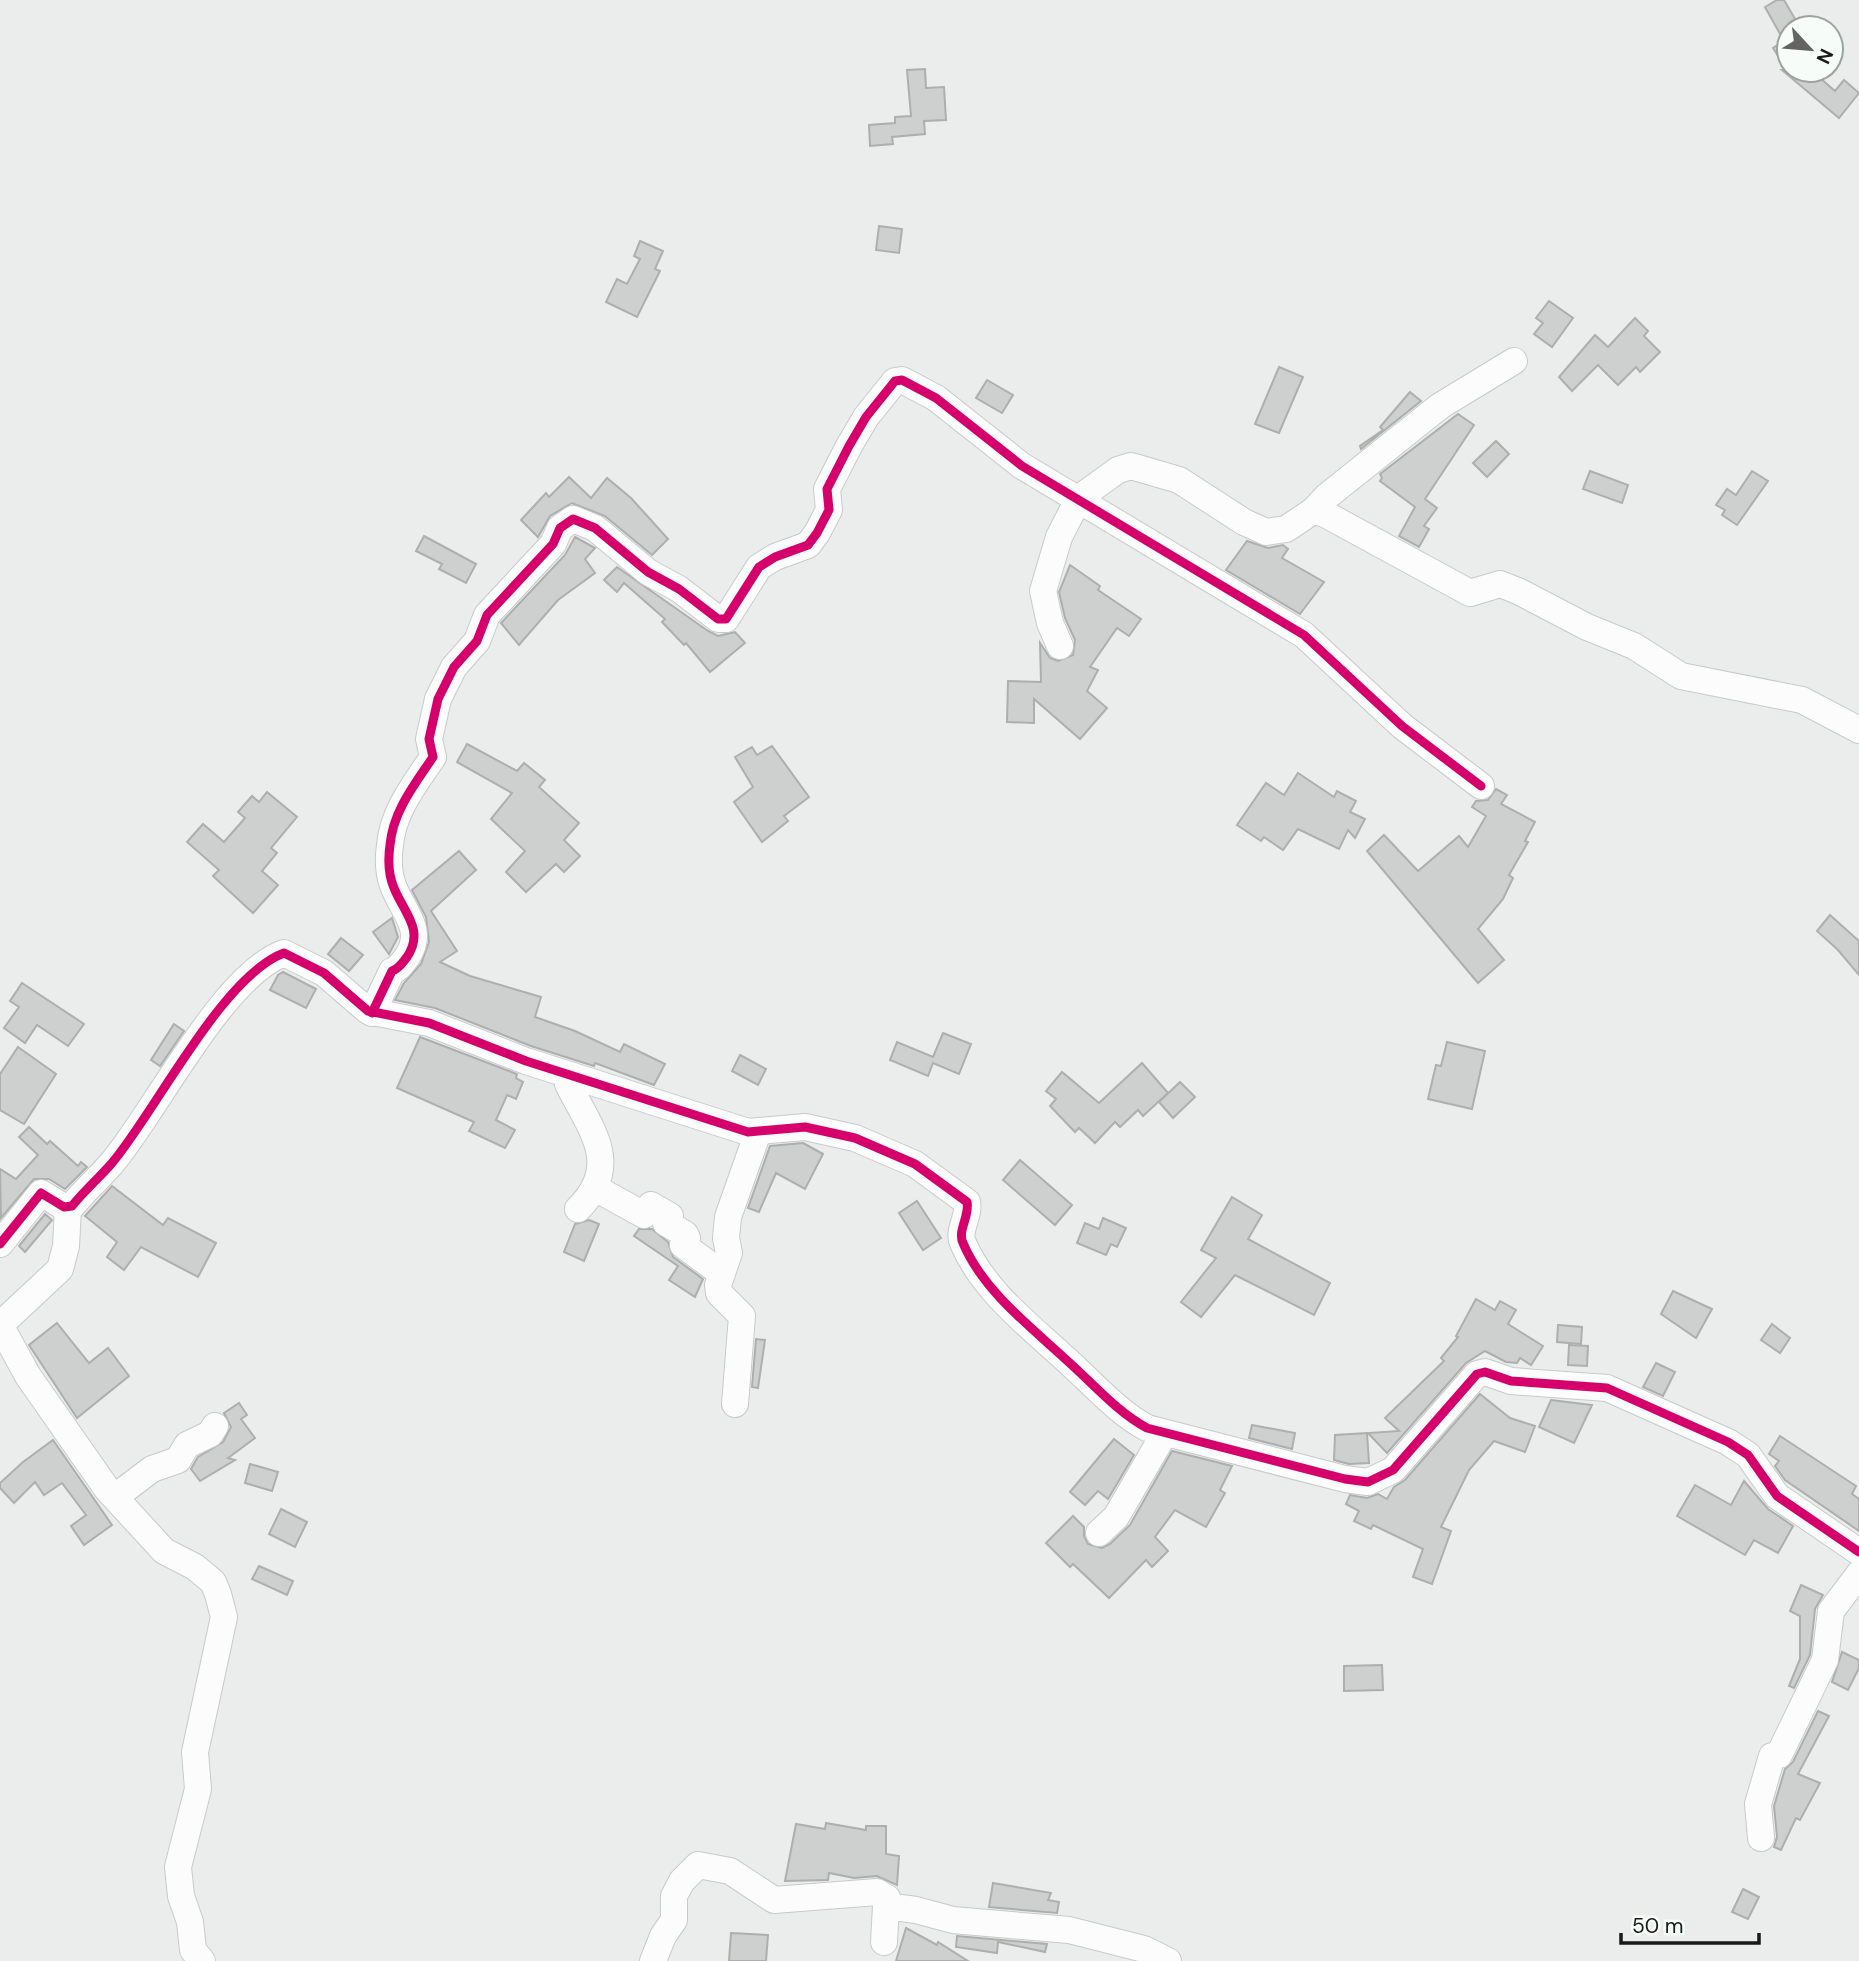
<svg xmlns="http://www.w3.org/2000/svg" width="1859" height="1961" viewBox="0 0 1859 1961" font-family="'DM Sans',sans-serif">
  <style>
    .building { fill: #ced0cf; stroke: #adafad; stroke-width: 2 }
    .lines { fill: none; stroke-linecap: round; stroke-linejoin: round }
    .minor-casing { stroke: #c8cac9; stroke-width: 28 }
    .minor { stroke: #fcfcfc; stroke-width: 26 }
    .cycleway-casing { stroke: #f6fcf8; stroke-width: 13 }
    .cycleway { stroke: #d6006c; stroke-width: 9 }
  </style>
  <rect width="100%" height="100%" fill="#eaedeb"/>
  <!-- building -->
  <g class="building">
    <path d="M1777 0H1784L1798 24 1780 34 1765 7Z"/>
    <path d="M1789 37V70H1811L1835 91 1844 80 1859 93 1839 118 1782 70H1787L1773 48Z"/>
    <path d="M925 69 926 88 944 87 946 120 924 121 925 134 892 137 893 144 870 146 869 125 895 123V117L911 116 907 70Z"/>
    <path d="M879 226 902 229 899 253 876 250Z"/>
    <path d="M640 241 663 251 655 269 660 271 637 317 606 302 617 279 627 284 640 259 634 256Z"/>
    <path d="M1549 301 1573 318 1552 347 1534 334 1543 323 1536 318Z"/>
    <path d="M1635 318 1648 331 1644 336 1660 352 1640 372 1636 367 1618 385 1598 365 1572 391 1559 377 1595 335 1608 347Z"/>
    <path d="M1279 367 1303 377 1279 433 1255 424Z"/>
    <path d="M987 380 1013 395 1002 413 976 398Z"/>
    <path d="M1410 392 1421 401 1361 449 1360 446 1383 430 1380 427Z"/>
    <path d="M1458 414 1474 425 1425 499 1437 508 1424 526 1429 529 1419 547 1399 536 1415 507 1380 481 1382 478 1380 474Z"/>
    <path d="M1496 441 1509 454 1487 477 1473 463Z"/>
    <path d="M1590 471 1628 485 1622 503 1583 489Z"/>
    <path d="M1752 471 1768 481 1737 525 1722 515 1725 510 1716 505 1727 489 1736 495Z"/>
    <path d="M569 477 591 498 607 478 631 498 668 539 652 555 605 516 572 503 550 516 538 537 521 520 546 493 549 497Z"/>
    <path d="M424 536 476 564 466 583 439 569 442 564 416 551Z"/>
    <path d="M575 537 595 548 585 559 595 573 558 600 519 645 501 623 565 555Z"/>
    <path d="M1247 541 1268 548 1283 545 1288 549 1282 558 1324 582 1300 614 1226 570Z"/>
    <path d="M1070 565 1100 586 1098 590 1141 619 1129 636 1117 628 1090 667 1098 670 1087 691 1107 708 1080 739 1034 699V723L1007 722 1008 681 1041 682 1040 643 1050 658 1058 661 1073 655 1075 640 1065 618 1059 592Z"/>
    <path d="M617 567 708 631 718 636 735 632 745 643 710 672 686 643 684 645 662 622 665 619 624 583 617 592 604 580Z"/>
    <path d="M467 744 517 771 524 763 545 780 539 787 579 823 564 840 580 856 564 872 556 864 526 892 506 872 525 851 491 819 512 793 457 762Z"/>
    <path d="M772 746 809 797 784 816 788 821 762 842 734 802 753 787 735 757 752 747 757 755Z"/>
    <path d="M1298 773 1334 797 1337 791 1356 801 1350 812 1365 819 1355 838 1348 830 1339 849 1298 829 1283 850 1264 837 1261 841 1237 825 1266 783 1284 795Z"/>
    <path d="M1496 789 1507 795 1501 804 1535 822 1525 841 1528 842 1509 875 1513 878 1503 899 1478 929 1504 960 1478 983 1367 851 1384 835 1418 871 1459 836 1468 847 1486 816 1472 807 1476 801 1488 800Z"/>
    <path d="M267 792 297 817 271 848 277 853 262 871 278 885 253 913 213 876 219 870 187 842 203 824 224 842 245 818 238 812 252 796 259 802Z"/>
    <path d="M459 851 476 870 431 911 457 951 440 962 470 976 541 997 535 1017 575 1031 620 1052 624 1044 665 1064 654 1085 595 1063 594 1066 531 1046 435 1008 395 1000 404 983 421 964 429 942 426 917 412 890Z"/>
    <path d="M1830 915 1859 941V975L1838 950 1817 931Z"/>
    <path d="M392 918 398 937 389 954 373 932Z"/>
    <path d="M341 938 363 955 349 971 328 954Z"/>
    <path d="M283 972 316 989 306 1008 270 990 278 975Z"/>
    <path d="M22 983 84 1024 68 1046 37 1025 25 1043 4 1028 19 1007 10 1001Z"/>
    <path d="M174 1024 184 1031 160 1066 151 1060Z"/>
    <path d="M943 1033 971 1044 959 1074 933 1063 928 1076 890 1060 897 1042 933 1057Z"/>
    <path d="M420 1037 517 1074 516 1078 523 1082 516 1099 507 1095 496 1120 515 1130 505 1148 469 1131 474 1122 397 1088Z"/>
    <path d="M1447 1042 1485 1051 1472 1109 1428 1099 1436 1065 1441 1066Z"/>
    <path d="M18 1047 56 1074 24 1124 0 1110V1074Z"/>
    <path d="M740 1055 766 1069 758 1085 732 1071Z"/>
    <path d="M1142 1063 1168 1093 1143 1116 1138 1110 1120 1127 1115 1122 1095 1143 1079 1128 1075 1132 1050 1106 1056 1099 1046 1091 1062 1072 1099 1103Z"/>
    <path d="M1180 1082 1195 1097 1173 1118 1159 1102Z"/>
    <path d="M29 1127 47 1144 50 1141 78 1166 81 1162 87 1167 65 1189 49 1179H34L1 1218 0 1169 16 1179 38 1155 19 1137Z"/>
    <path d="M803 1143 823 1154 805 1189 776 1173 759 1212 748 1208 770 1146Z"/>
    <path d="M1020 1160 1072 1205 1055 1225 1003 1180Z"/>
    <path d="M112 1186 163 1225 168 1218 216 1243 198 1277 141 1247 124 1270 107 1257 117 1242 85 1216Z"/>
    <path d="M1232 1197 1262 1215 1248 1239 1330 1283 1314 1315 1235 1275 1201 1317 1181 1302 1216 1258 1201 1250Z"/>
    <path d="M917 1201 941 1238 923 1250 899 1213Z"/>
    <path d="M45 1214 52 1220 25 1252 19 1246Z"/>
    <path d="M1103 1218 1126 1228 1117 1247 1111 1244 1106 1255 1077 1243 1085 1223 1099 1229Z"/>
    <path d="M589 1220 599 1224 584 1261 564 1252 575 1224Z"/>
    <path d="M639 1229H652L668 1242 673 1257 703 1279 695 1297 669 1280 678 1266 634 1236Z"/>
    <path d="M1673 1291 1712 1309 1696 1338 1661 1314Z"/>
    <path d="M1476 1299 1495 1310 1500 1301 1516 1310 1508 1324 1543 1346 1531 1365 1520 1358 1517 1363 1506 1362 1485 1351 1466 1363 1387 1453 1368 1433 1399 1431 1385 1418 1444 1361 1441 1358 1458 1337 1456 1336Z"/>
    <path d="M57 1323 89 1363 108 1348 129 1376 77 1418 29 1345Z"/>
    <path d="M1772 1324 1790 1338 1780 1353 1761 1340Z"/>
    <path d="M1558 1325 1582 1327 1581 1344 1557 1342Z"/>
    <path d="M756 1339 765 1340 758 1388 752 1387Z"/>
    <path d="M1569 1345 1588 1346 1587 1366 1568 1365Z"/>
    <path d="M1656 1363 1675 1372 1663 1396 1643 1387Z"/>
    <path d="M1480 1394 1510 1418 1535 1426 1525 1452 1494 1441 1469 1470 1441 1527 1451 1531 1432 1584 1413 1577 1423 1549 1373 1525 1371 1529 1354 1521 1359 1511 1346 1504 1350 1495 1367 1498 1378 1494 1387 1499 1394 1487 1405 1480Z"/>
    <path d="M1551 1400 1592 1405 1574 1443 1539 1427Z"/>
    <path d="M239 1403 247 1415 241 1419 255 1438 228 1458 235 1460 200 1481 191 1469 198 1457 223 1442 231 1427 224 1413Z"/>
    <path d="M1252 1425 1295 1433 1292 1449 1249 1438Z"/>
    <path d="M1367 1433 1369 1463 1349 1464 1334 1460 1335 1435Z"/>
    <path d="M1780 1436 1856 1486 1852 1494 1859 1499V1531L1785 1480 1775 1466 1779 1461 1769 1454Z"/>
    <path d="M1114 1439 1134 1455 1108 1499 1098 1491 1085 1505 1070 1492Z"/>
    <path d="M53 1440 112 1525 84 1545 71 1526 86 1515 62 1483 44 1495 35 1482 14 1503 0 1488V1483L23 1462Z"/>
    <path d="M1172 1451 1232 1466 1220 1490 1225 1493 1206 1527 1175 1510 1155 1537 1168 1551 1152 1567 1146 1560 1109 1598 1073 1564 1070 1567 1046 1543 1073 1516 1084 1527V1536L1088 1544 1102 1548 1110 1544 1130 1525Z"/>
    <path d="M250 1464 278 1472 272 1491 245 1483Z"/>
    <path d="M1744 1481 1768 1509 1793 1526 1778 1553 1754 1540 1745 1555 1677 1516 1695 1485 1731 1505Z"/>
    <path d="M281 1509 307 1522 295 1547 269 1534Z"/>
    <path d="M259 1566 293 1581 287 1595 252 1579Z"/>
    <path d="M1801 1585 1823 1595 1815 1609 1810 1655 1794 1688 1789 1686 1800 1659V1616L1790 1611Z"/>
    <path d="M1842 1652 1859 1660V1668L1848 1690 1832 1682Z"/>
    <path d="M1382 1665 1383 1690 1344 1691V1666Z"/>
    <path d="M1818 1711 1829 1716 1798 1774 1820 1783 1800 1820 1796 1818 1781 1850 1774 1847 1777 1837 1774 1806 1785 1769 1793 1762Z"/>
    <path d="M826 1823 866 1830V1826H886V1854L899 1856 897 1885 877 1876 854 1878 829 1873 828 1880 785 1881 796 1824 825 1829Z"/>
    <path d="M993 1883 1051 1893 1048 1900 1059 1902 1057 1913 989 1907Z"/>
    <path d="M1743 1889 1759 1897 1748 1919 1732 1912Z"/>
    <path d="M906 1928 937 1945 938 1942 968 1961H896Z"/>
    <path d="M731 1933 768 1935 766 1961H729Z"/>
    <path d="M957 1936 1047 1944 1045 1952 998 1942 997 1953 956 1947Z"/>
  </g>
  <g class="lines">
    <defs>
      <g id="minor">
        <path d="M1313 511 1326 497 1440 406 1514 361"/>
        <path d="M1060 646 1050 623 1043 591 1059 537 1079 498 1118 470 1131 466 1179 480 1244 522 1266 532 1286 529 1313 511 1325 514 1470 593 1500 584 1518 591 1587 627 1634 646 1681 676 1802 700 1859 730"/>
        <path d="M372 1013 392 971C400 968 402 963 407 957 425 930 404 913 394 888 388 874 388 859 390 845 393 811 415 784 433 757L429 739 438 699 454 667 477 641 487 615 553 544 560 528 573 519 595 528 648 572 679 589 718 619H726L759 567 775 557 808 545 817 533 829 510 827 489 849 446 866 417 895 381 902 380 936 398 1022 466 1304 635 1402 726 1481 786"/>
        <path d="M570 1075 568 1084C590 1129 623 1164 578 1209"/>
        <path d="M595 1188 644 1215 651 1205 670 1216 666 1223 685 1234 687 1238 683 1245 721 1273"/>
        <path d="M0 1244 41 1193 64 1207 72 1206C84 1191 99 1178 112 1163 156 1111 222 976 284 953L324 973 368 1011 429 1023 526 1061 748 1132 805 1127 855 1138 915 1164 967 1202C970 1216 957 1231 963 1243 984 1293 1035 1330 1073 1366 1096 1387 1119 1413 1147 1428L1345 1479 1368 1482 1393 1470 1477 1374 1485 1372 1511 1381 1607 1388 1728 1442 1748 1455 1777 1496 1859 1552"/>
        <path d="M0 1325 28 1376 107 1489 164 1551 195 1567 213 1582 218 1594 224 1617 195 1752 198 1789 178 1867 181 1896 190 1922 193 1950 202 1961"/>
        <path d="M0 1325 60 1269 66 1246 68 1208"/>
        <path d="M735 1404 742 1316 719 1293 718 1285 729 1253 726 1238 728 1217 758 1132"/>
        <path d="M115 1497 152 1469 178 1460 187 1445 210 1434 215 1426"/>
        <path d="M1099 1533 1116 1517 1164 1434"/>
        <path d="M1761 1838 1758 1804 1772 1756 1779 1755 1825 1660 1831 1611 1859 1574"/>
        <path d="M884 1942 886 1906"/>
        <path d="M653 1961 663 1936 674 1920V1896L682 1881 698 1865 730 1871 774 1900 877 1892 887 1898 886 1906 916 1910 953 1920 1069 1930 1144 1949 1168 1961"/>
      </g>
    </defs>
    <!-- minor casing -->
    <use href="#minor" class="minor-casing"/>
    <!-- minor -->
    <use href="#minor" class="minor"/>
    <defs>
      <g id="cycleway">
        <path d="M372 1013 392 971C400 968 402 963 407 957 425 930 404 913 394 888 388 874 388 859 390 845 393 811 415 784 433 757L429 739 438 699 454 667 477 641 487 615 553 544 560 528 573 519 595 528 648 572 679 589 718 619H726L759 567 775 557 808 545 817 533 829 510 827 489 849 446 866 417 895 381 902 380 936 398 1022 466 1304 635 1402 726 1481 786"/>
        <path d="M0 1244 41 1193 64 1207 72 1206C84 1191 99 1178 112 1163 156 1111 222 976 284 953L324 973 368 1011 429 1023 526 1061 748 1132 805 1127 855 1138 915 1164 967 1202C970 1216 957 1231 963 1243 984 1293 1035 1330 1073 1366 1096 1387 1119 1413 1147 1428L1345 1479 1368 1482 1393 1470 1477 1374 1485 1372 1511 1381 1607 1388 1728 1442 1748 1455 1777 1496 1859 1552"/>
      </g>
    </defs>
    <!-- cycleway casing -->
    <use href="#cycleway" class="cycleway-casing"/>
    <!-- cycleway -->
    <use href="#cycleway" class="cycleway"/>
  </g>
  <!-- north arrow -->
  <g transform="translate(1810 49) rotate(116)"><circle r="33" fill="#f6fcf8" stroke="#9ea29f" stroke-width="2"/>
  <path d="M0-5L12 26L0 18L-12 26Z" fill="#626462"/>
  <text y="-10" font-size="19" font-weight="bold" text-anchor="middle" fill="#191a19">N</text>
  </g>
  <!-- scale -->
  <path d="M1621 1933v10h138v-10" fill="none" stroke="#191a19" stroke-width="3.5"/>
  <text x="1632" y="1933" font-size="21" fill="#191a19" stroke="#f6fcf8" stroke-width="5" paint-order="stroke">50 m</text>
</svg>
